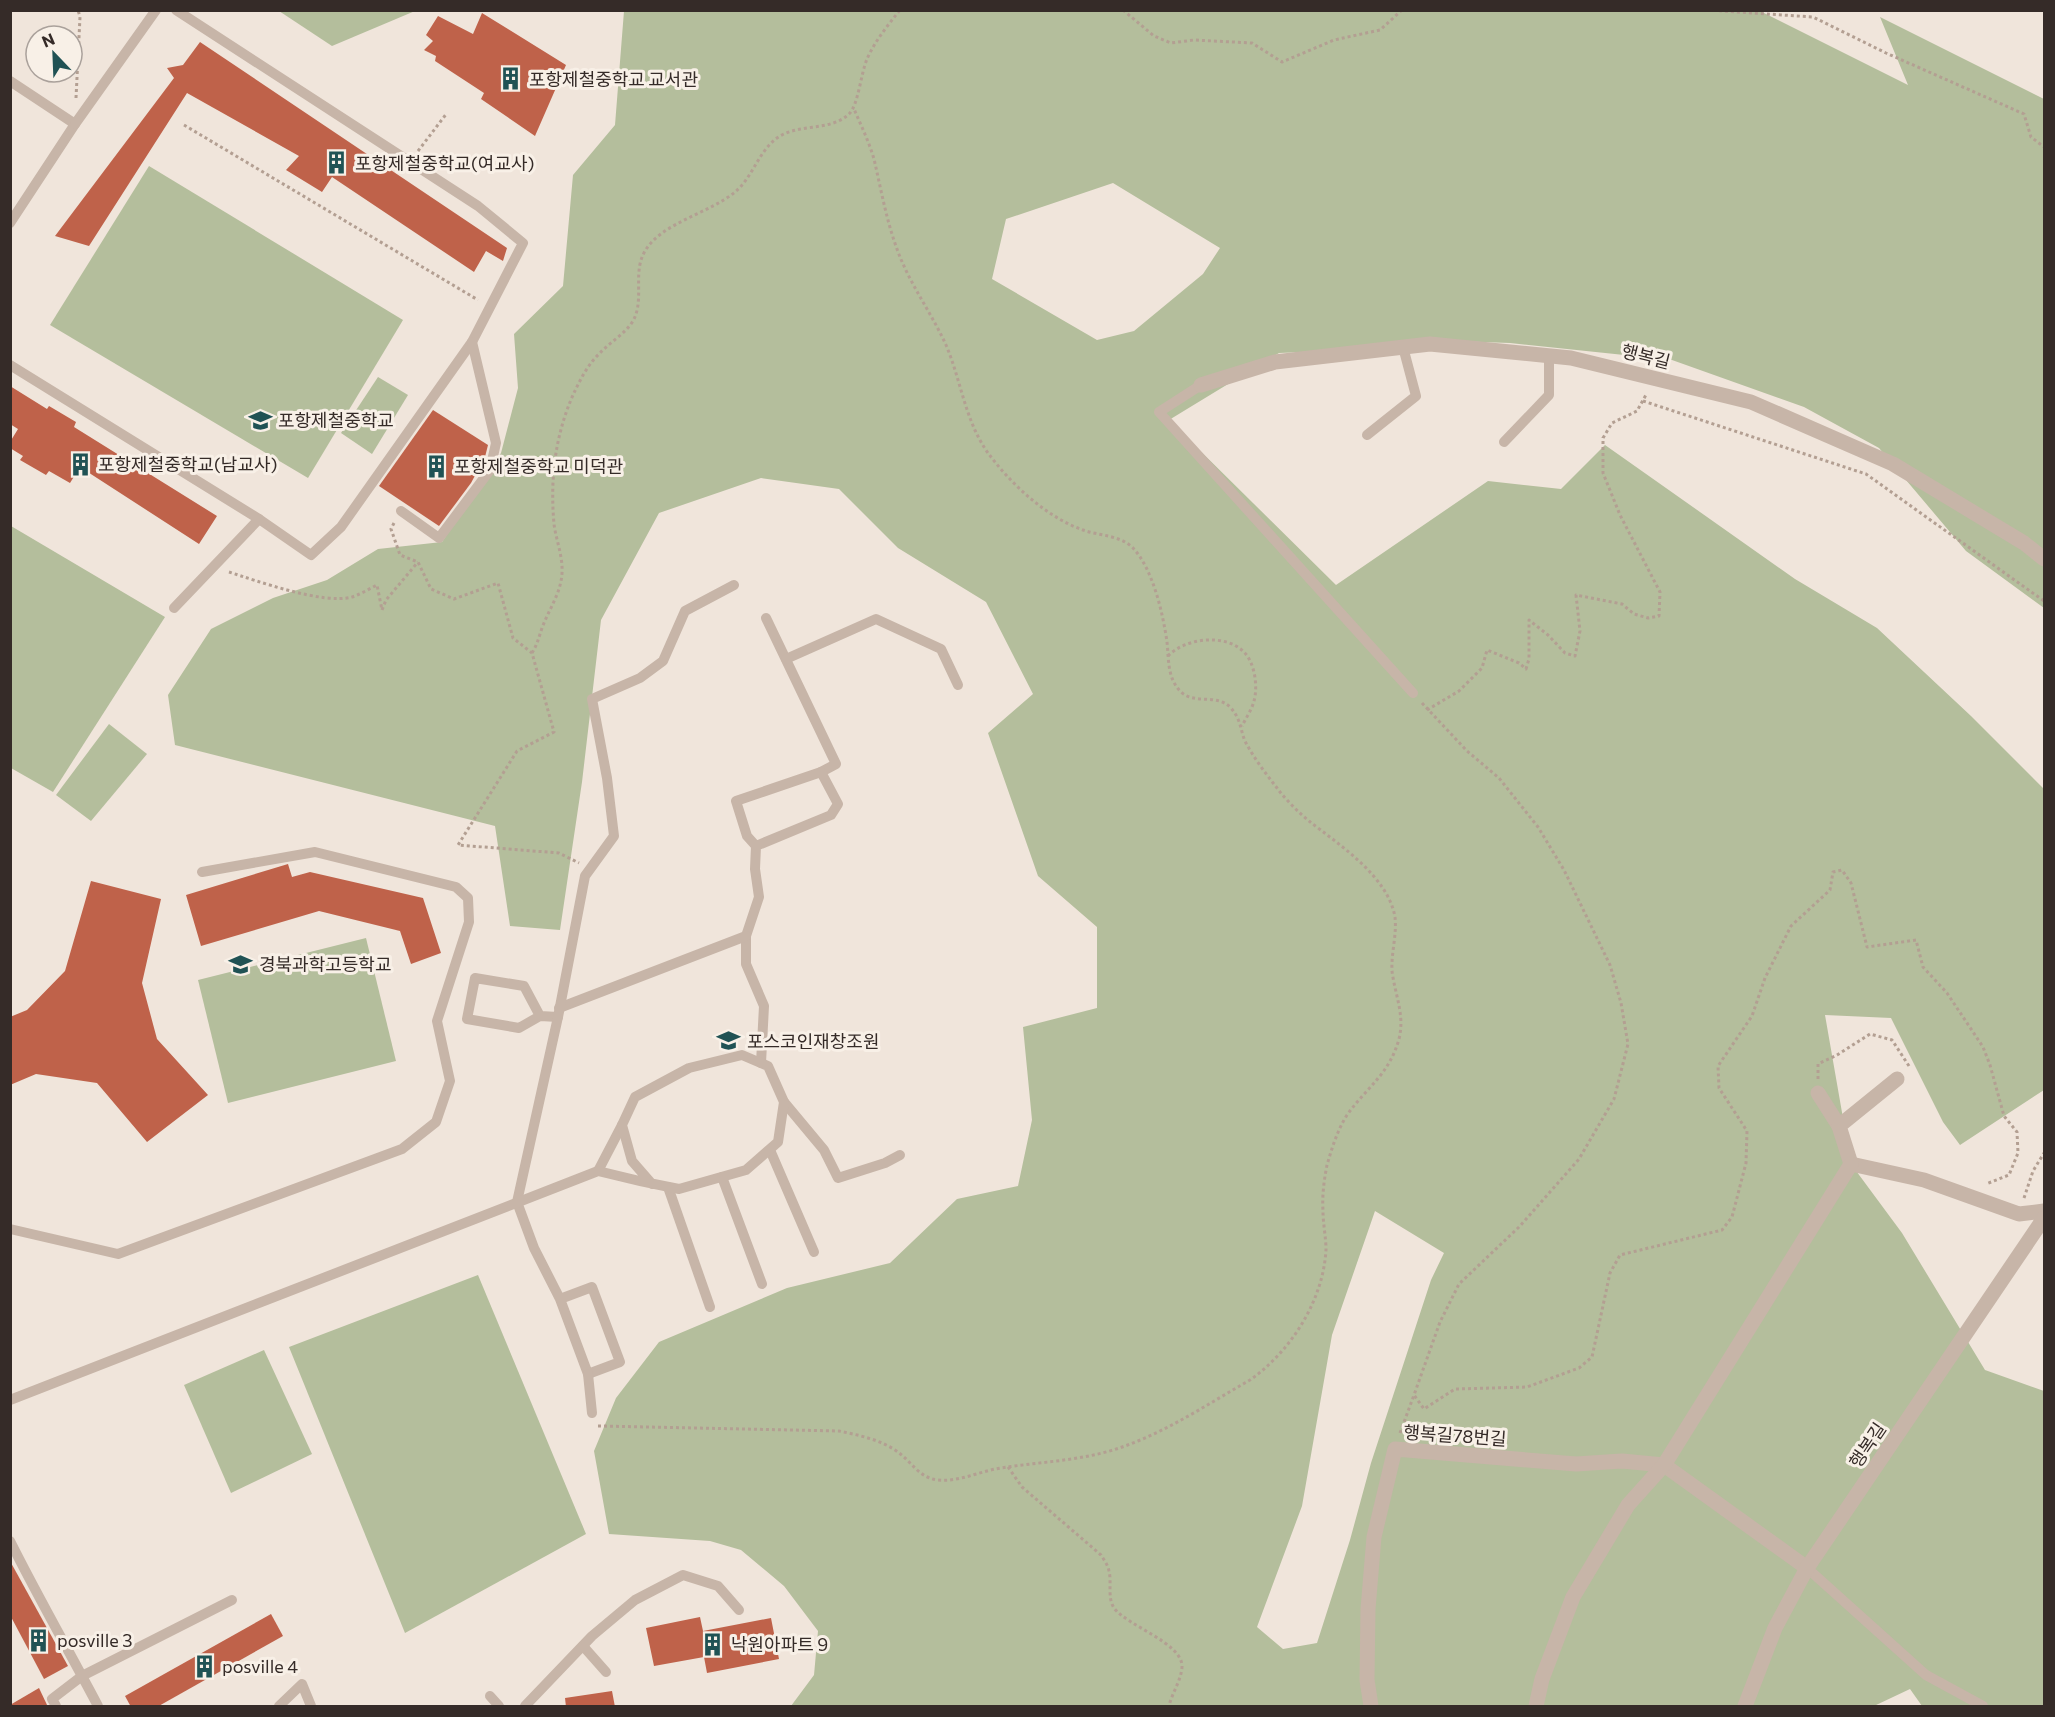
<svg xmlns="http://www.w3.org/2000/svg" width="2055" height="1717" viewBox="0 0 2055 1717" font-family="Commissioner,'Noto Sans KR',sans-serif">
  <style>
    .green { fill: #b4be9c; fill-rule: evenodd }
    .building { fill: #bf624a }
    .lines { fill: none; stroke-linecap: round; stroke-linejoin: round }
    .path { stroke: #b39f92; stroke-width: 3; stroke-dasharray: 3 3; stroke-linecap: butt }
    .service { stroke: #c7b5a8; stroke-width: 10 }
    .minor { stroke: #c7b5a8; stroke-width: 15 }
    .labels { text-anchor: middle; dominant-baseline: central; stroke-width: 6; stroke-linejoin: round; paint-order: stroke }
    .poi-label { font-size: 18px; fill: #352b28; stroke: #f8f0e7; text-anchor: start }
    .street-label { font-size: 18px; fill: #352b28; stroke: #f8f0e7 }
  </style>
  <rect width="100%" height="100%" fill="#f0e5db"/>
  <!-- green -->
  <g class="green">
    <path d="M279 11H415L332 46Z"/>
    <path d="M624 11H1760L1908 85 1880 17 2044 99V608L1966 551 1879 448 1804 407 1672 360 1510 343 1425 340 1370 349 1279 353 1169 420 1336 585 1488 481 1561 489 1605 445 1795 579 1877 628 1971 716 2044 789V1090L1960 1145 1943 1122 1891 1018 1825 1015 1851 1164 1902 1233 1985 1370 2044 1391V1706H1922L1910 1689 1874 1706H791L814 1675 818 1631 784 1586 741 1550 710 1541 609 1534 594 1451 616 1398 659 1342 787 1288 890 1263 957 1199 1018 1186 1032 1120 1023 1027 1097 1008V927L1038 876 988 733 1033 694 986 602 898 548 839 489 761 478 659 513 601 620 582 782 560 930 510 926 495 826 175 745 168 695 211 629 273 598 327 580 378 549 442 542 501 453 518 388 514 334 563 286 573 175 615 125ZM1113 183 1220 248 1203 274 1134 331 1097 340 992 279 1006 219ZM1375 1211 1444 1253 1431 1280 1371 1463 1350 1540 1317 1643 1283 1649 1257 1627 1302 1506 1332 1335Z"/>
    <path d="M149 166 403 320 308 478 50 325Z"/>
    <path d="M378 377 408 395 372 454 341 433Z"/>
    <path d="M11 526 165 617 53 792 11 768Z"/>
    <path d="M109 724 147 754 91 821 56 795Z"/>
    <path d="M366 938 396 1061 228 1103 198 980Z"/>
    <path d="M478 1275 586 1534 405 1633 289 1347Z"/>
    <path d="M264 1350 312 1454 231 1493 184 1385Z"/>
  </g>
  <!-- building -->
  <g class="building">
    <path d="M482 13 566 65 535 136 481 99 484 93 435 61 436 56 424 50 433 41 426 35 438 16 473 34Z"/>
    <path d="M200 42 507 248 503 261 486 251 474 272 332 177 322 192 286 170 299 156 187 93 89 246 55 236 174 78 167 68 183 65Z"/>
    <path d="M10 386 47 409 49 406 76 422 74 427 217 516 199 544 80 467 70 483 49 471 46 475 20 460 23 456 10 448V442L18 429 10 424Z"/>
    <path d="M433 410 488 445 485 457 471 483 439 526 379 486Z"/>
    <path d="M288 864 292 877 310 872 423 898 441 953 411 964 400 931 319 911 201 946 186 895Z"/>
    <path d="M91 881 161 899 142 983 157 1039 208 1095 147 1142 97 1083 36 1074 10 1085V1017L27 1010 65 971Z"/>
    <path d="M10 1561 68 1666 44 1679 10 1615Z"/>
    <path d="M271 1614 283 1636 157 1707H131L125 1696Z"/>
    <path d="M700 1617 703 1631 771 1618 779 1659 707 1673 704 1657 654 1666 646 1628Z"/>
    <path d="M39 1688 48 1707H10V1705Z"/>
    <path d="M612 1691 615 1707H566L565 1698Z"/>
  </g>
  <g class="lines">
    <!-- path -->
    <g class="path">
      <path d="M1123 10 1154 36 1171 43 1194 40 1252 43 1282 62 1334 40 1380 30 1402 10"/>
      <path d="M1707 10 1813 17 1886 53 2024 114 2031 137 2044 147"/>
      <path d="M76 98 80 17 78 10"/>
      <path d="M184 125 478 300"/>
      <path d="M418 151 447 113"/>
      <path d="M1643 401 1866 474 2044 601"/>
      <path d="M394 523 391 529 400 555 418 562 431 589 454 599 498 583 513 638 532 653 554 732 517 751 458 845 559 853 579 863"/>
      <path d="M229 572C257 581 324 605 352 597 361 594 369 589 377 585L382 610 386 600 418 562"/>
      <path d="M532 653C537 645 539 637 542 628 549 609 561 593 562 573 563 556 556 540 554 524 550 479 555 436 573 395 580 380 588 364 600 353 610 342 625 334 633 321 645 299 632 273 645 251 661 223 710 213 735 192 753 177 758 152 777 138 797 123 830 132 849 114 858 106 861 73 867 59 875 41 888 25 900 10"/>
      <path d="M1168 656C1185 638 1225 633 1244 652 1255 663 1258 687 1254 701 1252 709 1246 718 1242 726"/>
      <path d="M1422 703 1467 751 1499 778 1538 827 1564 870 1610 965 1621 1003 1628 1044 1614 1099 1579 1159 1519 1227 1459 1284 1440 1322 1414 1395 1424 1409 1455 1389 1527 1387 1579 1368 1592 1357 1610 1273 1620 1255 1722 1230 1732 1217 1746 1163 1747 1131 1719 1088 1718 1066 1752 1016 1765 978 1791 926 1830 890 1833 872 1842 870 1851 883 1867 947 1916 940 1923 967 1947 993 1983 1047 1990 1065 2004 1116 2017 1132 2018 1153 2009 1175 1986 1184"/>
      <path d="M1427 710 1459 691 1482 668 1487 650 1519 663 1526 669 1529 659V620L1548 635 1565 653 1575 656 1580 631 1576 595 1622 604 1634 614 1648 618 1659 616 1660 592 1620 515 1603 473V438L1612 423 1637 411 1647 393"/>
      <path d="M1818 1079V1064L1837 1055 1870 1034 1892 1040 1909 1066"/>
      <path d="M2024 1198 2033 1171 2044 1153"/>
      <path d="M598 1426 839 1431C858 1435 878 1439 895 1450 911 1460 918 1478 938 1480 960 1482 980 1471 1001 1468 1038 1462 1077 1461 1113 1450 1162 1435 1206 1405 1250 1380 1291 1351 1323 1301 1326 1250 1326 1237 1323 1224 1323 1211 1322 1196 1324 1180 1327 1165 1332 1148 1337 1131 1347 1115 1366 1088 1389 1075 1399 1039 1405 1015 1395 995 1392 971 1391 953 1397 935 1395 917 1388 876 1338 844 1309 821 1297 811 1286 800 1277 788 1266 774 1254 758 1246 743 1240 731 1242 721 1231 708 1217 693 1195 705 1181 692 1167 678 1169 660 1167 642 1163 614 1153 569 1133 548 1120 535 1100 536 1083 530 1046 517 1011 484 988 453 965 421 961 380 946 345 931 312 909 283 897 249 886 219 881 189 874 159 869 142 861 125 854 109"/>
      <path d="M1400 1433 1414 1395"/>
      <path d="M1008 1467 1022 1487 1101 1555C1104 1560 1108 1565 1109 1571 1112 1583 1107 1597 1114 1608 1127 1626 1183 1643 1182 1667 1181 1681 1172 1693 1169 1706"/>
    </g>
    <!-- service -->
    <g class="service">
      <path d="M176 10 478 206 523 243 472 342 341 527 311 555 259 519"/>
      <path d="M10 81 75 124 10 223"/>
      <path d="M75 124 156 10"/>
      <path d="M10 365 259 519 174 608"/>
      <path d="M1201 385 1159 412 1413 693"/>
      <path d="M1367 435 1416 396 1403 347"/>
      <path d="M1504 442 1549 395V355"/>
      <path d="M401 511 439 538 490 470 496 443 472 342"/>
      <path d="M766 618 836 764 821 772"/>
      <path d="M786 659 876 619 941 649 958 685"/>
      <path d="M756 846 831 815 838 804 821 772 736 801 747 836 756 846 755 869 759 897 746 936V964L764 1006 761 1063"/>
      <path d="M559 1008 746 936"/>
      <path d="M540 1016 524 986 475 978 467 1019 519 1028 540 1016 558 1017"/>
      <path d="M784 1102 824 1150 838 1178 885 1163 900 1155"/>
      <path d="M770 1150 814 1252"/>
      <path d="M598 1171 622 1125"/>
      <path d="M722 1177 762 1284"/>
      <path d="M668 1187 710 1307"/>
      <path d="M10 1229 118 1254 402 1149 436 1122 450 1081 437 1021 469 922 468 898 456 887 315 852 202 872"/>
      <path d="M560 1299 592 1287 620 1362 588 1374 560 1299 534 1248 517 1202 558 1017 585 876 614 836 607 778 592 699 640 678 663 661 685 611 734 585"/>
      <path d="M588 1374 592 1413"/>
      <path d="M10 1400 598 1171C625 1178 652 1184 679 1189L746 1170 778 1142 784 1102 768 1066 742 1055 689 1068 635 1097 622 1125 632 1161 652 1184"/>
      <path d="M10 1541C38 1597 69 1651 98 1706"/>
      <path d="M1807 1568 1926 1675 1983 1706"/>
      <path d="M583 1646 606 1672"/>
      <path d="M490 1696 499 1706"/>
      <path d="M56 1706 52 1699 82 1676 232 1600"/>
      <path d="M279 1706 302 1684 311 1706"/>
      <path d="M525 1706 592 1636 635 1600 683 1575 718 1586 739 1610"/>
    </g>
    <!-- minor -->
    <g class="minor">
      <path d="M1201 385 1275 362 1430 344 1571 358 1751 402 1893 464 2024 543 2044 559"/>
      <path d="M1818 1093 1839 1126"/>
      <path d="M1851 1164 1924 1180 2019 1214 2044 1211"/>
      <path d="M1851 1164 1839 1126 1897 1079"/>
      <path d="M1371 1706 1367 1680 1368 1609 1374 1537 1395 1449 1576 1464 1622 1461 1664 1465 1807 1568"/>
      <path d="M1536 1706 1542 1679 1573 1597 1628 1505 1664 1465 1851 1164"/>
      <path d="M1745 1706 1775 1628 1807 1568 2044 1218"/>
    </g>
  </g>
  <!-- icons -->
  <defs>
    <symbol id="building-bare" viewBox="-9 -9 18 18"><path d="M-4-6H4V6H1V3H-1V6H-4ZM-2.5-4.3h1.7v1.8h-1.7ZM.8-4.3h1.7v1.8H.8ZM-2.5-1h1.7V.8h-1.7ZM.8-1h1.7V.8H.8Z" fill="#205254" stroke="#f8f0e7" stroke-width="2.5" paint-order="stroke"/></symbol>
    <symbol id="school-bare" viewBox="-9 -9 18 18"><path d="M0-5L7-2L0 1L-7-2ZM-4 1L0 2.5L4 1V4Q0 6-4 4Z" fill="#205254" stroke="#f8f0e7" stroke-width="2.5" paint-order="stroke"/></symbol>
    <symbol id="university-bare" viewBox="-9 -9 18 18"><path d="M0-5L7-2L0 1L-7-2ZM-4 1L0 2.5L4 1V4Q0 6-4 4Z" fill="#205254" stroke="#f8f0e7" stroke-width="2.5" paint-order="stroke"/></symbol>
  </defs>
  <g fill-rule="evenodd">
    <use href="#building-bare" x="494" y="62" width="33" height="33"/>
    <use href="#building-bare" x="320" y="146" width="33" height="33"/>
    <use href="#school-bare" x="244" y="404" width="33" height="33"/>
    <use href="#building-bare" x="64" y="448" width="33" height="33"/>
    <use href="#building-bare" x="420" y="450" width="33" height="33"/>
    <use href="#school-bare" x="224" y="948" width="33" height="33"/>
    <use href="#university-bare" x="712" y="1024" width="33" height="33"/>
    <use href="#building-bare" x="22" y="1624" width="33" height="33"/>
    <use href="#building-bare" x="696" y="1628" width="33" height="33"/>
    <use href="#building-bare" x="188" y="1650" width="33" height="33"/>
  </g>
  <g class="labels">
    <!-- poi labels -->
    <g class="poi-label">
      <text x="529" y="79">포항제철중학교 교서관</text>
      <text x="355" y="163">포항제철중학교(여교사)</text>
      <text x="278" y="420">포항제철중학교</text>
      <text x="98" y="464">포항제철중학교(남교사)</text>
      <text x="454" y="466">포항제철중학교 미덕관</text>
      <text x="259" y="964">경북과학고등학교</text>
      <text x="747" y="1041">포스코인재창조원</text>
      <text x="57" y="1640">posville 3</text>
      <text x="731" y="1644">낙원아파트 9</text>
      <text x="222" y="1666">posville 4</text>
    </g>
    <!-- street labels -->
    <g class="street-label">
      <text transform="translate(1646 356) rotate(14)">행복길</text>
      <text transform="translate(1455 1435) rotate(4)">행복길78번길</text>
      <text transform="translate(1867 1445) rotate(-56)">행복길</text>
    </g>
  </g>
  <!-- border -->
  <rect width="2055" height="1717" fill="none" stroke="#352b28" stroke-width="24"/>
  <!-- north arrow -->
  <g transform="translate(54 54) rotate(337)"><circle r="28" fill="#f8f0e7" stroke="#aaa19b" stroke-width="1.5"/>
  <path d="M0-4.5L10 22L0 15L-10 22Z" fill="#205254"/>
  <text y="-9" font-size="16" font-weight="bold" text-anchor="middle" fill="#352b28">N</text>
  </g>
</svg>
